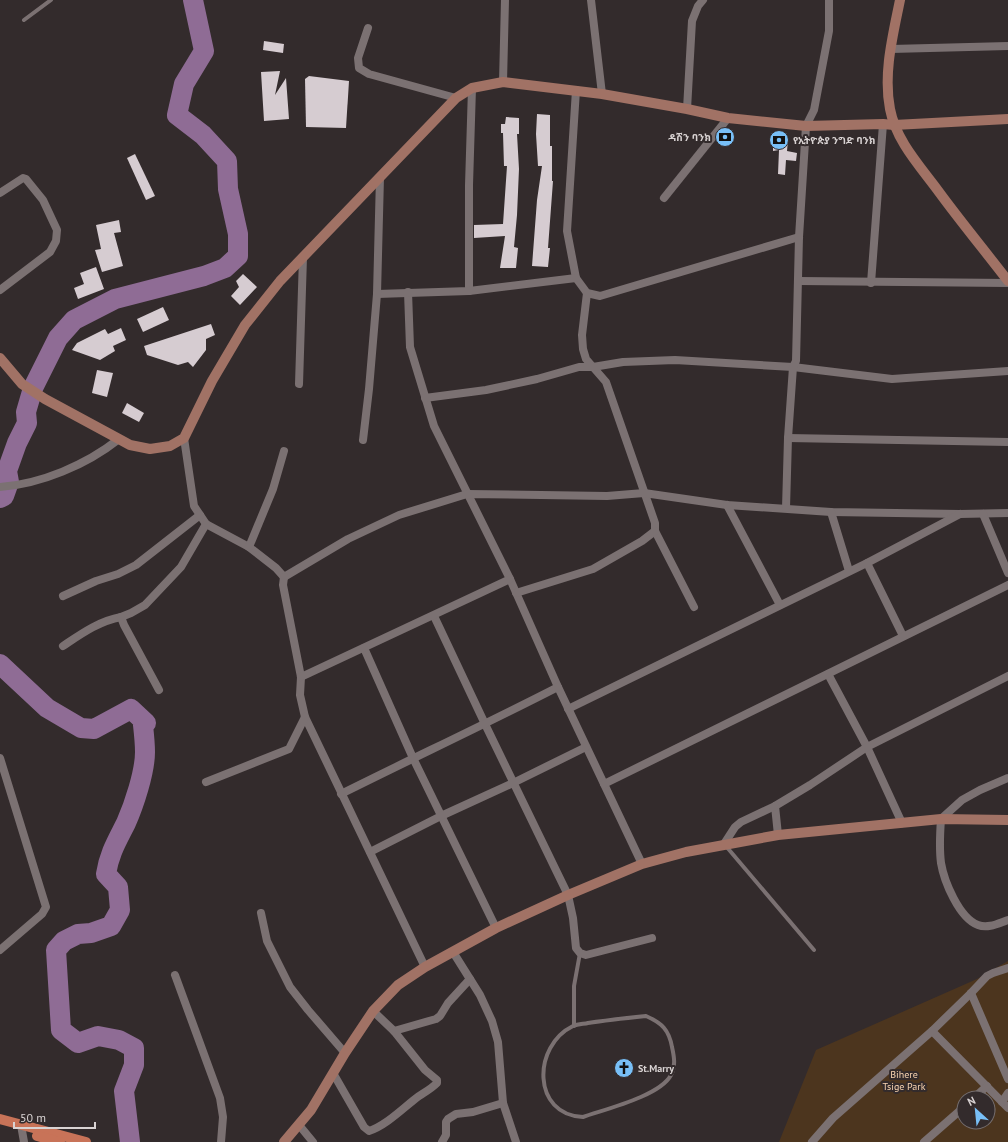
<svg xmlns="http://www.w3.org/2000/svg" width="1008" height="1142" viewBox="0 0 1008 1142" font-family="'PT Sans','Noto Sans Ethiopic',sans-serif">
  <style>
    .green { fill: #4c351e; fill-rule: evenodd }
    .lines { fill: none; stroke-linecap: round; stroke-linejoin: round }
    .river { stroke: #8f6c95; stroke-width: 20 }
    .building { fill: #d6ccd1 }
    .lane { stroke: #7b7172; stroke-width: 4 }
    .street { stroke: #7b7172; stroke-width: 8 }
    .secondary { stroke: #a17265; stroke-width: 10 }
    .primary { stroke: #c87358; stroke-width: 10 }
    .labels { text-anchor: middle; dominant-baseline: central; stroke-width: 4; stroke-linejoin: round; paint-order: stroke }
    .poi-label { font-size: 10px; font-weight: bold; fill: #d9d3d3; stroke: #332b2c; text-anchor: start }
    .park-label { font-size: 10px; fill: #f9d4b1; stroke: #332b2c }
  </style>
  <rect width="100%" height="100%" fill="#332b2c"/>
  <!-- green -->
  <path class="green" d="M1008 961V1142H779L816 1050 977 979ZM964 1098H988V1122H964Z"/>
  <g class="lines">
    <!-- river -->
    <g class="river">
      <path d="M0 498 4 496 9 482 7 471 17 443 27 423 26 412 33 388 58 338 74 320 115 299 204 276 225 268 238 256V234L228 189 227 161 203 135 177 115 184 84 204 51 193 0"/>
      <path d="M0 664 47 708 81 728 94 729 131 709 146 723 143 725C144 734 145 743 145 752 145 772 134 805 126 823 117 841 109 854 106 874L118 887 120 910 111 926 91 933 78 934 64 941 56 950 61 1030 78 1043 98 1036 119 1040 134 1048V1065L124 1091 130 1142"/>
    </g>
  </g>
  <!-- building -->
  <g class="building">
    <path d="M264 41 284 44 283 53 263 50Z"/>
    <path d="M280 71 275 95 286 78 289 119 264 121 261 72Z"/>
    <path d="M309 76 349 81 346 128 306 127 305 79Z"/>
    <path d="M537 114 550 115V146H552V181H553L548 248H550L548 267 532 266 537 200 542 166H538L536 134Z"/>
    <path d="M506 117 519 118V134H517L519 169 517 215 514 247 518 248 516 268H500L505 236 474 238V225L503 224 507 166H504L503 133H501V124H505Z"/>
    <path d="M773 140H788L787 151 797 153 796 161 786 160 785 175 778 174 779 150 773 151Z"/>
    <path d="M135 154 155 196 146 200 127 158Z"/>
    <path d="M119 220 121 232 114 233 123 266 102 272 95 250 101 249 96 225Z"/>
    <path d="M96 267 104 289 78 299 74 288 84 284 80 273Z"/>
    <path d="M243 274 257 287 240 305 231 296 239 287 236 281Z"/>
    <path d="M163 307 169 320 143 332 137 319Z"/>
    <path d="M211 324 215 335 206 339V350L193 367 188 362 178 365 147 355 144 346Z"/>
    <path d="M121 328 126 340 113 346 115 351 100 360 72 350 77 343 105 329 108 334Z"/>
    <path d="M97 370 113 373 107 397 92 393Z"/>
    <path d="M127 403 144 413 139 422 122 413Z"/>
  </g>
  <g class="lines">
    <!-- lane -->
    <g class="lane">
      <path d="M24 20 51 0"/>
      <path d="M725 845 814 950"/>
      <path d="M646 1016C662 1023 669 1030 672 1047 674 1056 676 1066 671 1075 660 1096 606 1109 583 1117 532 1115 532 1046 573 1026 578 1024 584 1024 588 1023 608 1020 627 1018 646 1016Z"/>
      <path d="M574 1026V986L580 953"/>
    </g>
    <!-- street -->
    <g class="street">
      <path d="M591 0 602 94"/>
      <path d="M368 28 358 58 359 68 369 74 456 98"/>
      <path d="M891 49 1008 46"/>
      <path d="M503 82 505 0"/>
      <path d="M576 90 567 231 576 278 587 293 600 296 799 237"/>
      <path d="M687 109 692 21 698 6 703 0"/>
      <path d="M0 193 23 178 26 179 43 200 57 230 56 241 50 252 0 290"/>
      <path d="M664 198 728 118"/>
      <path d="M799 281 1008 283"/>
      <path d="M871 283 883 124"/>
      <path d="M469 291V185L472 88"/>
      <path d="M408 292 410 347 434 426 510 579 558 687 642 864"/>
      <path d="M587 293 582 335 583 349 586 359 606 382 655 523V531L694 607"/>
      <path d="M377 294 469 291 576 278"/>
      <path d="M299 384 303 257"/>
      <path d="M425 398 486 390 537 379 579 367H593L623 362 675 360 793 367 892 379 1008 371"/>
      <path d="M184 438 194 506 206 524 249 547 276 568 284 577 348 539 399 515 467 494 607 496 644 493 727 505 831 512 960 514 1008 513"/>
      <path d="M788 438 1008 442"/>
      <path d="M363 440 369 389 377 294 380 177"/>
      <path d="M0 487C41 484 86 465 119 439"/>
      <path d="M727 505 780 605"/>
      <path d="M786 508 788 438 793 367 796 361 799 237 806 126 814 110 829 31V0"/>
      <path d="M831 512 849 571"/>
      <path d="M983 514 1008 573"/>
      <path d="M249 547 273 489 284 451"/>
      <path d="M867 563 903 636"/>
      <path d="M284 577 283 585 301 677 300 695 305 717 425 967"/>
      <path d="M516 593 593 569 642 541 655 531"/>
      <path d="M63 596 96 581 118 574 136 565 200 515"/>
      <path d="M434 616 485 724 568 895 573 918 576 948 580 953 586 955 652 938"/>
      <path d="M63 646C81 634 99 621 121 617"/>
      <path d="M364 648 413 758 496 928"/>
      <path d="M828 674 867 747 902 823"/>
      <path d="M301 677 510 579"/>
      <path d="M159 690 124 625 121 617 131 613 145 605 181 567 206 524"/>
      <path d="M568 709 867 563 960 514"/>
      <path d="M0 758 46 907 42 914 0 950"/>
      <path d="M1008 778 980 790 962 800 941 819C940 833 939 848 941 863 944 881 959 918 978 925 988 929 999 923 1008 920"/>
      <path d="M206 782 289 749 305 717"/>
      <path d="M604 784 1008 585"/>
      <path d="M341 794C413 758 486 724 558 687"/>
      <path d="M778 835 775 806 810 785 867 747 1008 676"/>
      <path d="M724 844 735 827 741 822 775 806"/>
      <path d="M370 852 441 816 513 783 586 747"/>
      <path d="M261 913 267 941 290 987 308 1010 345 1053"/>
      <path d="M453 952 480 995 492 1021 498 1042 503 1103 516 1142"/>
      <path d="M175 975 220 1098 223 1117 221 1142"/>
      <path d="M971 993 1008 1079"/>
      <path d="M394 1031 436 1019 440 1016 448 1003 470 979"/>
      <path d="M932 1031 1008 1108"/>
      <path d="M333 1073 364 1127 369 1131C387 1125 404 1107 419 1096 425 1092 431 1089 437 1083V1080L425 1070 394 1031 373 1011"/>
      <path d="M974 1098 987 1086"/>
      <path d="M1002 1102 1008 1093"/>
      <path d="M21 1125 24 1142"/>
      <path d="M299 1125 313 1142"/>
      <path d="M442 1142 446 1135V1122L448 1119 456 1114 473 1112 503 1103"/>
      <path d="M812 1142 833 1118 932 1031 971 993 987 976 993 973 1008 968"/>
      <path d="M924 1142 964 1107"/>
    </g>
    <!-- secondary -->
    <g class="secondary">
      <path d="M900 0C893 35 883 73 890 109 896 141 920 166 939 192 961 222 985 251 1008 281"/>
      <path d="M0 358 22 384 45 399 119 439 130 445 150 449 170 446 184 438 212 381 245 325 280 281 456 98 472 88 503 82 602 94 687 109 728 118 806 126 883 124 894 125 1008 119"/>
      <path d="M284 1142 311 1110 345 1053 373 1011 398 985 425 967 496 928 568 895 642 864 686 852 778 835 941 819 1008 820"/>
    </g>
    <!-- primary -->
    <g class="primary">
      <path d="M0 1119 86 1142"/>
      <path d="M37 1136 60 1142"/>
    </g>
  </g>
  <!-- icons -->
  <defs>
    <symbol id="bank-disc" viewBox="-11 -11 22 22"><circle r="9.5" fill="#78bff7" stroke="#332b2c"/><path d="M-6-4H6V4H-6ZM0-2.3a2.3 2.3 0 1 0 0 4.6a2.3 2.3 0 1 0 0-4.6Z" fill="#111"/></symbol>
    <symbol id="church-disc" viewBox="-11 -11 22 22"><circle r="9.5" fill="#78bff7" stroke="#332b2c"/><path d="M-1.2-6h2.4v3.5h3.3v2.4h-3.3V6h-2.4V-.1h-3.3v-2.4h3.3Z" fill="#111"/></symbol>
  </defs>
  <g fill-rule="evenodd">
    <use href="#bank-disc" x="714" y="126" width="22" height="22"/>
    <use href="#bank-disc" x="768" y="129" width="22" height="22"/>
    <use href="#church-disc" x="613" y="1057" width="22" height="22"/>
  </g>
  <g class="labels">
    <!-- poi labels -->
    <g class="poi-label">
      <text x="711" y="137" text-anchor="end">ዳሽን ባንክ</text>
      <text x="793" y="140">የኢትዮጵያ ንግድ ባንክ</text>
      <text x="638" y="1068">St.Marry</text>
    </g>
    <!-- park labels -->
    <g class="park-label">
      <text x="904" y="1074">Bihere<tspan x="904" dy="12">Tsige Park</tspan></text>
    </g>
  </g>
  <!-- north arrow -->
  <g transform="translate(976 1110) rotate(333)"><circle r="19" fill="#332b2c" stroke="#756e6f"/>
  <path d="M0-3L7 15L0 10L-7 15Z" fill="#78bff7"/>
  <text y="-6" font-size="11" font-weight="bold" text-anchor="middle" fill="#d9d3d3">N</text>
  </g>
  <!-- scale -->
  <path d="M14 1122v6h81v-6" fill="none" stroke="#d9d3d3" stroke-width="2"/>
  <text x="20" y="1122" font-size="12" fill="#d9d3d3" stroke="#332b2c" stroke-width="3" paint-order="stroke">50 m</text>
</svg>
